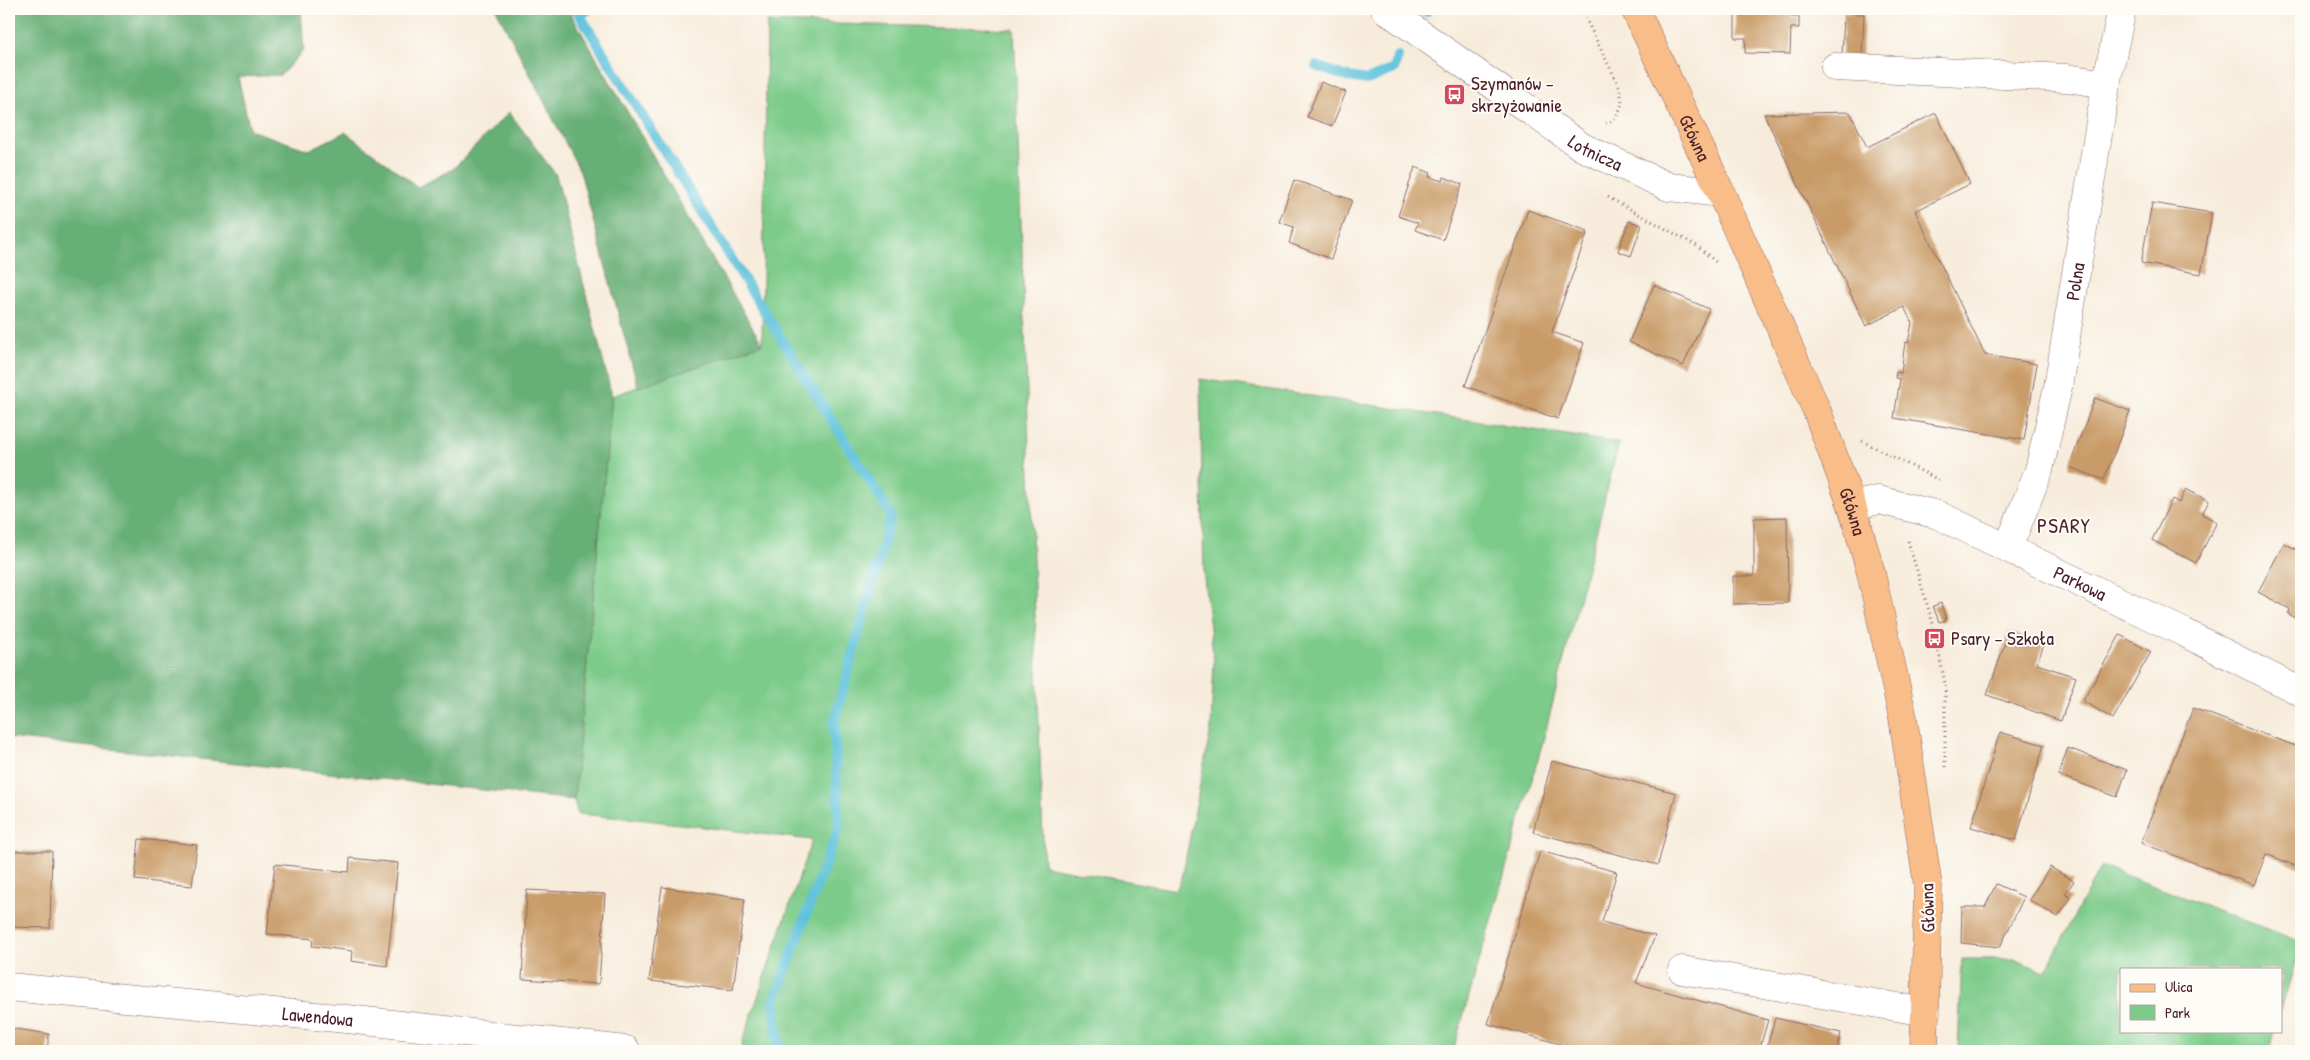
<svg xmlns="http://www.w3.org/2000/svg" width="2310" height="1060" viewBox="0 0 2310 1060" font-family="'Patrick Hand',sans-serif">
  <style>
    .green { fill: #7dcb8a; stroke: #64755a }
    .forest { fill: #66af76; stroke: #586750 }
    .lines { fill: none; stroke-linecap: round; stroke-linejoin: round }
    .stream { stroke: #5ec2dc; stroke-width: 10 }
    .building { fill: #c99b68 }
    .minor-casing { stroke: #876769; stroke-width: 29 }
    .major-casing { stroke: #876769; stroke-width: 29 }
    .path { stroke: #876769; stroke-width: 3; stroke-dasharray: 1 4; stroke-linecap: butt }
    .minor { stroke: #fff; stroke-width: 28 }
    .major { stroke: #f8bd88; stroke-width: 28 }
    .labels { text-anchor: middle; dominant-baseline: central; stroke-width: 4; stroke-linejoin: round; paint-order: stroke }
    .poi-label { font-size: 19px; fill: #4a1f2b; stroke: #fdfcf7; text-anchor: start }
    .street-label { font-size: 19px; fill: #4a1f2b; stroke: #fdfcf7 }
    .quarter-label { font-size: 21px; letter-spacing: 1px; fill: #4a1f2b; stroke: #fdfcf7 }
  </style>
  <rect width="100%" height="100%" fill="#fdfcf7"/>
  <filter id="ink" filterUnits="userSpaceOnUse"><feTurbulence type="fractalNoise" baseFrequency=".02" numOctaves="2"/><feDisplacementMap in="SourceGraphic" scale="10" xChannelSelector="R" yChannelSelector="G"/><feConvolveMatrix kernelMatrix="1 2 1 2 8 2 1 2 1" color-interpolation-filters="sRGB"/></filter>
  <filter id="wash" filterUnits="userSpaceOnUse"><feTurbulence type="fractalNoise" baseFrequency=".0096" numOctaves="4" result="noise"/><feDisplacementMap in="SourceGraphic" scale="20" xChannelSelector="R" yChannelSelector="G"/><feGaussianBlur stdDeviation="1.12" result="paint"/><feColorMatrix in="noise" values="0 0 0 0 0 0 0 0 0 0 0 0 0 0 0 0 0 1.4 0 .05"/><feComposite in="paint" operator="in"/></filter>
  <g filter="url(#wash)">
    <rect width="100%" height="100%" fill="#f7ecdb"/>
    <!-- green -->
    <g class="green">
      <path d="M767 22 1014 29 1044 866 1176 890 1182 878 1211 728 1214 662 1204 578 1200 379 1619 443 1543 741 1453 1051H743L742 1043 812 840 646 820 578 814 574 800 612 396 762 343Z"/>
      <path d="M2101 866 2301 942 2281 1011V969H2121V1031H2275L2270 1051H1958L1962 959H2014L2045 972Z"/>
    </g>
    <!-- forest -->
    <g class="forest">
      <path d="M9 9H303H301L304 50 281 75 238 77 250 130 309 150 345 132 418 187 453 169 509 112 556 175 612 396 574 800 9 738Z"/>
      <path d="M496 9H568L762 344 638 387 580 171Z"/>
    </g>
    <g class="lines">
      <!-- stream -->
      <g class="stream">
        <path d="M576 9 891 515 834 723 839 826 774 1002 779 1051"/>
        <path d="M1426 12 1428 9"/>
        <path d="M580 16 589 9"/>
        <path d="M1316 66 1344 76 1367 80 1394 69 1398 57"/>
      </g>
    </g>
    <g id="blocks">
      <!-- building -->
      <g class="building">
        <path d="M1749 9H1791V17H1799V28H1791L1790 54 1745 53 1746 38H1735V12L1749 13Z"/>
        <path d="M1844 13 1864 14 1862 57 1842 56Z"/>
        <path d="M1321 82 1346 92 1332 126 1307 117Z"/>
        <path d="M1850 112 1867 147 1936 113 1970 184 1915 211 1985 355 2037 364 2024 440 1894 418 1900 379 1895 378 1896 372 1901 373 1905 342 1908 343 1912 323 1904 307 1866 326 1764 114Z"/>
        <path d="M1415 167 1431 173 1429 177 1443 181 1444 177 1462 184 1443 240 1415 230 1418 223 1398 216Z"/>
        <path d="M1294 180 1352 200 1331 259 1289 243 1294 227 1279 222Z"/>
        <path d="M2152 203 2212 213 2201 274 2141 263Z"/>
        <path d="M1528 210 1588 231 1552 332 1584 343 1558 419 1465 386Z"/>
        <path d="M1629 221 1642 225 1631 256 1618 251Z"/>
        <path d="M1654 285 1709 309 1683 366 1629 342Z"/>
        <path d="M2095 398 2130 411 2104 480 2069 467Z"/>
        <path d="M2186 489 2209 501 2202 514 2217 522 2196 563 2152 540 2172 499 2179 503Z"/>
        <path d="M1787 517 1788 603 1733 604V576H1754V518Z"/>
        <path d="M2284 543 2301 552V621L2288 614 2290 609 2258 592Z"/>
        <path d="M1941 603 1946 620 1939 622 1933 606Z"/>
        <path d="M2009 632 2044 644 2037 664 2076 677 2061 721 1987 695Z"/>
        <path d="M2120 635 2151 652 2113 719 2083 701Z"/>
        <path d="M2193 708 2301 748V868L2266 854 2254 885 2141 843Z"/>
        <path d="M2000 732 2044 745 2016 840 1971 827Z"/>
        <path d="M2068 748 2127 770 2117 797 2058 775Z"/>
        <path d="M1552 761 1676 793 1658 865 1533 832Z"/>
        <path d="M139 839 197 845 192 886 135 880Z"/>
        <path d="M9 851H52L50 928 9 927Z"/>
        <path d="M1540 851 1617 872 1602 922 1655 936 1636 983 1768 1020 1759 1051H1586L1488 1024Z"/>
        <path d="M350 858 398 863 387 966 351 961 352 951 312 946 313 939 267 934 275 864 349 872Z"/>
        <path d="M2050 867 2074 881 2065 894 2071 898 2058 917 2029 900Z"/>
        <path d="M1996 884 2024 897 2000 947 1961 943 1962 907H1985Z"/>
        <path d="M662 887 745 899 733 990 649 981Z"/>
        <path d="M527 890 605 894 599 984 522 979Z"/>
        <path d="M1775 1018 1841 1033 1837 1051H1766Z"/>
        <path d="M9 1028 49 1034 47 1051H9Z"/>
        <path d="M112 1048 132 1050V1051H111Z"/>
      </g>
    </g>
  </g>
  <g filter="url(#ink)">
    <use href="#blocks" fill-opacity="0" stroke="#876769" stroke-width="1"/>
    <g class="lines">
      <defs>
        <g id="minor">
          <path id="s1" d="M1385 9 1582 147 1669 187 1721 193"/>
          <path d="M1835 67 2067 78 2106 84"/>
          <path id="s2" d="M1852 506 1879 500 1938 515 2183 632 2301 692"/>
          <path id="s3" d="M2008 548 2039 470 2058 387 2106 84 2122 9"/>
          <path d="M1682 970 1926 1012"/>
          <path id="s4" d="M9 987 347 1019 626 1050"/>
        </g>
        <g id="major">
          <path id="s5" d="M1635 9 1721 193 1817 411 1852 506 1871 573 1903 718 1928 886 1924 1051"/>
        </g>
      </defs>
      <!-- minor casing -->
      <use href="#minor" class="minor-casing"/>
      <!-- major casing -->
      <use href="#major" class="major-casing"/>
      <!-- path -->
      <g class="path">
        <path d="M1581 9 1618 84C1623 101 1624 106 1613 121L1606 123"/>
        <path d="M1608 197 1697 246 1716 262"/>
        <path d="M1862 441 1941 481"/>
        <path d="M1908 541 1933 624 1945 683V770"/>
      </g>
      <!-- minor -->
      <use href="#minor" class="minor"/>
      <!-- major -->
      <use href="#major" class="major"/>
    </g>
  </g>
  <!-- icons -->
  <defs>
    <symbol id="bus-square" viewBox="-11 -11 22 22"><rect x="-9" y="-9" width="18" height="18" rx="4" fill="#d1495b" stroke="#fdfcf7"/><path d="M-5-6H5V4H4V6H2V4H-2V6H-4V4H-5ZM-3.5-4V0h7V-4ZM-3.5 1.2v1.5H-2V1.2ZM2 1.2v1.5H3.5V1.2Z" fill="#fff"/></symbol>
  </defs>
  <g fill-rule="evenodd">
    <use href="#bus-square" x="1442" y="82" width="25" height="25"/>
    <use href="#bus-square" x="1922" y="626" width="25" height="25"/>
  </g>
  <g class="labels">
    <!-- poi labels -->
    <g class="poi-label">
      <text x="1471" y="83">Szymanów –<tspan x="1471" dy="22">skrzyżowanie</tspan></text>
      <text x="1951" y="638">Psary – Szkoła</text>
    </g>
    <!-- street labels -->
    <g class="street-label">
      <text stroke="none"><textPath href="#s5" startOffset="142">Główna</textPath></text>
      <text stroke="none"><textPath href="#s1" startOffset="255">Lotnicza</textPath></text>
      <text stroke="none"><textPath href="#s3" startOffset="276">Polna</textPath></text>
      <text stroke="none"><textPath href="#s5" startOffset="548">Główna</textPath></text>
      <text stroke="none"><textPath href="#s2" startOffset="246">Parkowa</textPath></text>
      <text transform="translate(1927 908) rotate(-92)">Główna</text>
      <text stroke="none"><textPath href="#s4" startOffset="310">Lawendowa</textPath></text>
    </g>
    <!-- quarter labels -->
    <g class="quarter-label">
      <text x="2064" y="525">PSARY</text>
    </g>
  </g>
  <!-- margin -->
  <rect width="2310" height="1060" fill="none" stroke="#fdfcf7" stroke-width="30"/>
  <!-- legend -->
  <rect x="2120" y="968" width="162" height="65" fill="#fdfcf7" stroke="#b5a4a5"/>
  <rect x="2130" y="984" width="25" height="8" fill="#f8bd88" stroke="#b5a4a5"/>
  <text x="2165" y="992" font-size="15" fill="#4a1f2b">Ulica</text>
  <rect x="2130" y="1005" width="25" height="15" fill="#7dcb8a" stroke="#b5a4a5"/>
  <text x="2165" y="1018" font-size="15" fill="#4a1f2b">Park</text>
</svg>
